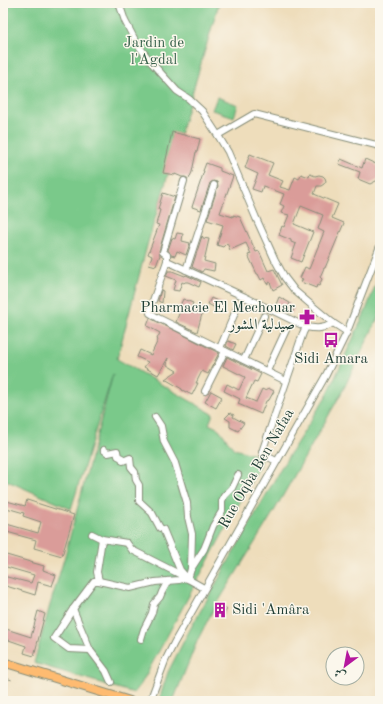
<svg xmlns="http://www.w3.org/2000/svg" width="383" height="704" viewBox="0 0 383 704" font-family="'Old Standard TT',Amiri,serif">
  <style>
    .green { fill: #7ac98a; stroke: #4c835f }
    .building { fill: #da9c99 }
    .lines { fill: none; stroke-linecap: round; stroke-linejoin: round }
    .minor-casing { stroke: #868d78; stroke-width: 8 }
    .major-casing { stroke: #868d78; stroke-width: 10 }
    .path { stroke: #868d78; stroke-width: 1; stroke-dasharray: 3 3; stroke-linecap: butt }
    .minor { stroke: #fff; stroke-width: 6 }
    .major { stroke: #febb71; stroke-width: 8 }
    .labels { text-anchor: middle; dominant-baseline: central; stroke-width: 3; stroke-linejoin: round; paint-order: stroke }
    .park-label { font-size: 15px; fill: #36604a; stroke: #fbf7ec }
    .poi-label { font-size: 15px; fill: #1f3d34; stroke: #fbf7ec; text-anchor: end }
    .street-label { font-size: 15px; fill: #1f3d34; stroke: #fbf7ec }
  </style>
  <rect width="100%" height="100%" fill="#fbf7ec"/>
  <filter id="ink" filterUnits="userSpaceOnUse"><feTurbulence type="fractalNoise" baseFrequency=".025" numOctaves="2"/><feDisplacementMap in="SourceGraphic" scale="8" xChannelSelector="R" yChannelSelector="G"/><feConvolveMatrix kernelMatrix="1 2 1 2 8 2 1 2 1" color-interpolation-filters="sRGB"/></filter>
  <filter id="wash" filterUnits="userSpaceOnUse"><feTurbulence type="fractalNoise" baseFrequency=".012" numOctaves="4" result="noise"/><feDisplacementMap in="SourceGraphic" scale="16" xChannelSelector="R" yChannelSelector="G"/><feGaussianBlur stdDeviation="0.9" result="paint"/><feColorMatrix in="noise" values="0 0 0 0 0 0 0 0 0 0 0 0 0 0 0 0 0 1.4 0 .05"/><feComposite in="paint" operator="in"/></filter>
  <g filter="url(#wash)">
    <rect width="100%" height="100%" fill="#edb"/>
    <!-- green -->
    <g class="green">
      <path d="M3 3H219L148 242 117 359 213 414 209 424 219 429 234 449 263 457 258 469 141 684 134 693 34 663 50 605 64 559 113 374 71 509 3 479Z"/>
      <path d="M217 97 238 105 234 117 212 110Z"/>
      <path d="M380 273V311L378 318 342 392 273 513 212 612 198 639 173 701H160L161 694 168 672 188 633 283 465 328 393 366 310Z"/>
    </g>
    <g id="blocks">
      <!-- building -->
      <g class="building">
        <path d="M172 132 200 139 197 152H196L192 172 189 179 185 177H182L175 174V175L163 173Z"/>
        <path d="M250 154 273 163 268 175 283 181 280 187 290 190 295 177 299 179 301 174 309 177 310 174 315 176 319 175 323 176 325 178 326 181 324 184 321 186H317L314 194 338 204 332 218 344 223 338 237 325 268H324L320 277 322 279 319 286 317 285 316 288 301 282 303 279 300 278 305 267 309 269 324 232 318 229 323 215 301 206 294 224 313 232 301 262 291 258 296 244 291 242V240L279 235 282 226 284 227 289 215 281 213 284 206 280 204 284 194 263 186 261 192 252 189 258 174 245 168Z"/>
        <path d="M341 159 362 168 365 159 376 164 380 170 378 180 370 184 358 179 360 172 339 164Z"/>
        <path d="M206 163 220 168V171L233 176 220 213 233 217V215L240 217 256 252 259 251 268 271 274 269 282 285 273 290 270 282 267 284 264 278 261 280 258 274H257L248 255 251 254 246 243 230 250 227 243 223 247 217 245 223 225 207 220 218 186 217 182 213 181 210 183 201 210 192 207 204 171H203Z"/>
        <path d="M163 193 175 197 159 251 160 255 156 266 149 264 152 256 148 254 159 225 156 224 160 210 158 209Z"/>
        <path d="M177 233 183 234 182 241 190 243 186 255 177 251 175 256 171 255 168 250 172 238 175 239Z"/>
        <path d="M202 236 203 237V238L209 239 204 261 215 264 214 271 204 269 202 272 192 267Z"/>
        <path d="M168 271H172L185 276 186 275 201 282 199 287 188 282H185L184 283 182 282 179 291 173 290 176 280 166 276Z"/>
        <path d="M161 290 163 291 162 303 158 301Z"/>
        <path d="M279 297 290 303 289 306 294 308 292 313H289L275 307Z"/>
        <path d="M211 298 224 304 221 311 208 304Z"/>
        <path d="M183 299 193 303 190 311 202 314 197 332 176 322 180 311 178 310Z"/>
        <path d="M150 318 219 353 208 374 202 371 196 383H198L192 395 182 390V389L165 379 177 371 167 365 168 358 158 375 144 367 148 362 137 357 140 350 151 355 158 340 157 339 160 333 147 326Z"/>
        <path d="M228 341 236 344 233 350 226 346Z"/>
        <path d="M227 357 261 374 257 382 254 381 246 398 256 402 262 389 266 391 268 388 274 391 269 400 266 401 261 414 238 404 240 399 224 391 227 384 239 390 245 377 223 366Z"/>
        <path d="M211 391 222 397 216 408 205 402Z"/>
        <path d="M230 413 234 415 233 417 244 423 238 431 230 427V421L225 418Z"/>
        <path d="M3 500 25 506 27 500 74 515 62 556 34 548 36 540 3 531V523L38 533 41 522 23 516 24 513 3 507Z"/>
        <path d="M3 554 44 566 43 570 56 575 52 586 38 582 35 595 3 585V576L31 583 34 575 3 566Z"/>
        <path d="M219 603 227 609 222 617 213 611Z"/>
        <path d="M38 611 45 614 34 656 24 653 26 646 3 638V628L31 637Z"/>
      </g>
    </g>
  </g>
  <g filter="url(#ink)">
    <use href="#blocks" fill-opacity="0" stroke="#868d78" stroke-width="1"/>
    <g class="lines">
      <defs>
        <g id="minor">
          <path d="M119 3 125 21 136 42 150 61 177 91 189 99 202 111 219 137 228 152 256 218 275 260 285 278 295 291 309 303 333 323 347 332"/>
          <path d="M218 135 254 114 380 146"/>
          <path d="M184 181 163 252 167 255V261L150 309V313L158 318 286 381"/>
          <path d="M167 261 245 297 306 327"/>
          <path d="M186 270 214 185"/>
          <path d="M220 348 237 308"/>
          <path d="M244 360 264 316"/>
          <path d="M267 371 286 330"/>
          <path d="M205 391 225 351"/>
          <path d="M104 450 108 453 117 451 118 456 122 458 123 461 130 458 131 467 135 472 136 480 139 485V501L152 513 160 528 163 529 180 570 188 579 191 569 192 534 188 517 187 503 175 463 164 442 161 426 155 417"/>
          <path d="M276 461 263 454 262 452 303 333 306 327C317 329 324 329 333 323"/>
          <path d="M92 534 102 539 127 543 132 550 183 576"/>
          <path d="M191 569 204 549 208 539 213 526 222 511V501L224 496 232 488 238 475"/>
          <path d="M99 581 97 572 102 539"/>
          <path d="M73 609 90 650 106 671 111 682"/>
          <path d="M141 639 144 629 152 613 154 604 160 597 162 592 168 581"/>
          <path d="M90 650 69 649 54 638 73 609 94 581H99L130 588 155 582 179 580 186 578 204 588"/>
          <path d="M150 701 165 661 174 643 326 375 347 332 380 246"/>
        </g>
        <path id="major" d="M3 662 130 701"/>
      </defs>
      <!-- minor casing -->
      <use href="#minor" class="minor-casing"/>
      <!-- major casing -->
      <use href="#major" class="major-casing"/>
      <!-- path -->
      <path class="path" d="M3 677 12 680"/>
      <!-- minor -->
      <use href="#minor" class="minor"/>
      <!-- major -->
      <use href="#major" class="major"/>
    </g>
  </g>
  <!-- icons -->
  <defs>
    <symbol id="pharmacy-bare" viewBox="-9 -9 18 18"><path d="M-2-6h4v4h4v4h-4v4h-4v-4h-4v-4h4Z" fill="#b5179e" stroke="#fbf7ec" stroke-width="2.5" paint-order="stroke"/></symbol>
    <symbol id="bus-bare" viewBox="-9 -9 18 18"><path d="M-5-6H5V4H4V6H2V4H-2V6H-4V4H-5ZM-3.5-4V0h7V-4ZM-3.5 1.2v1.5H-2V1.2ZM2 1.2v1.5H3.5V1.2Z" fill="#b5179e" stroke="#fbf7ec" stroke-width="2.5" paint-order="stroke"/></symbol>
    <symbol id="building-bare" viewBox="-9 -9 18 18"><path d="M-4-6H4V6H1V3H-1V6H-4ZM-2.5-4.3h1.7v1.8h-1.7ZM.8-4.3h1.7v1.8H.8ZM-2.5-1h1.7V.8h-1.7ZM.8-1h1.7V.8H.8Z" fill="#b5179e" stroke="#fbf7ec" stroke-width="2.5" paint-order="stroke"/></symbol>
  </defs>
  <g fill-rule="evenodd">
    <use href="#pharmacy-bare" x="296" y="306" width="22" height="22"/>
    <use href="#bus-bare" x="320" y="329" width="22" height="22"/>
    <use href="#building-bare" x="209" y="599" width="22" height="22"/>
  </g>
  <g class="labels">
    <!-- park labels -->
    <g class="park-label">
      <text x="154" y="43">Jardin de<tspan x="154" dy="17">l'Agdal</tspan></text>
    </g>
    <!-- poi labels -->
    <g class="poi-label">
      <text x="295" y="308">Pharmacie El Mechouar<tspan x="295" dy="17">صيدلية المشور</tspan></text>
      <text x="331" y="359" text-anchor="middle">Sidi Amara</text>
      <text x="232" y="610" text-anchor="start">Sidi 'Amâra</text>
    </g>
    <!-- street labels -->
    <g class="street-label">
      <text transform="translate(257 469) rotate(-60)">Rue Oqba Ben Nafaa</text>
    </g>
  </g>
  <!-- margin -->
  <rect width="383" height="704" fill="none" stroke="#fbf7ec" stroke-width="16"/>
  <!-- north arrow -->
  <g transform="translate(345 666) rotate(212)"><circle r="19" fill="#fbf7ec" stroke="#a3ada2"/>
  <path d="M0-3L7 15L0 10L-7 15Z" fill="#b5179e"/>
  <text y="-6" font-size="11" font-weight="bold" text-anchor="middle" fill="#1f3d34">ش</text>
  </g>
</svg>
